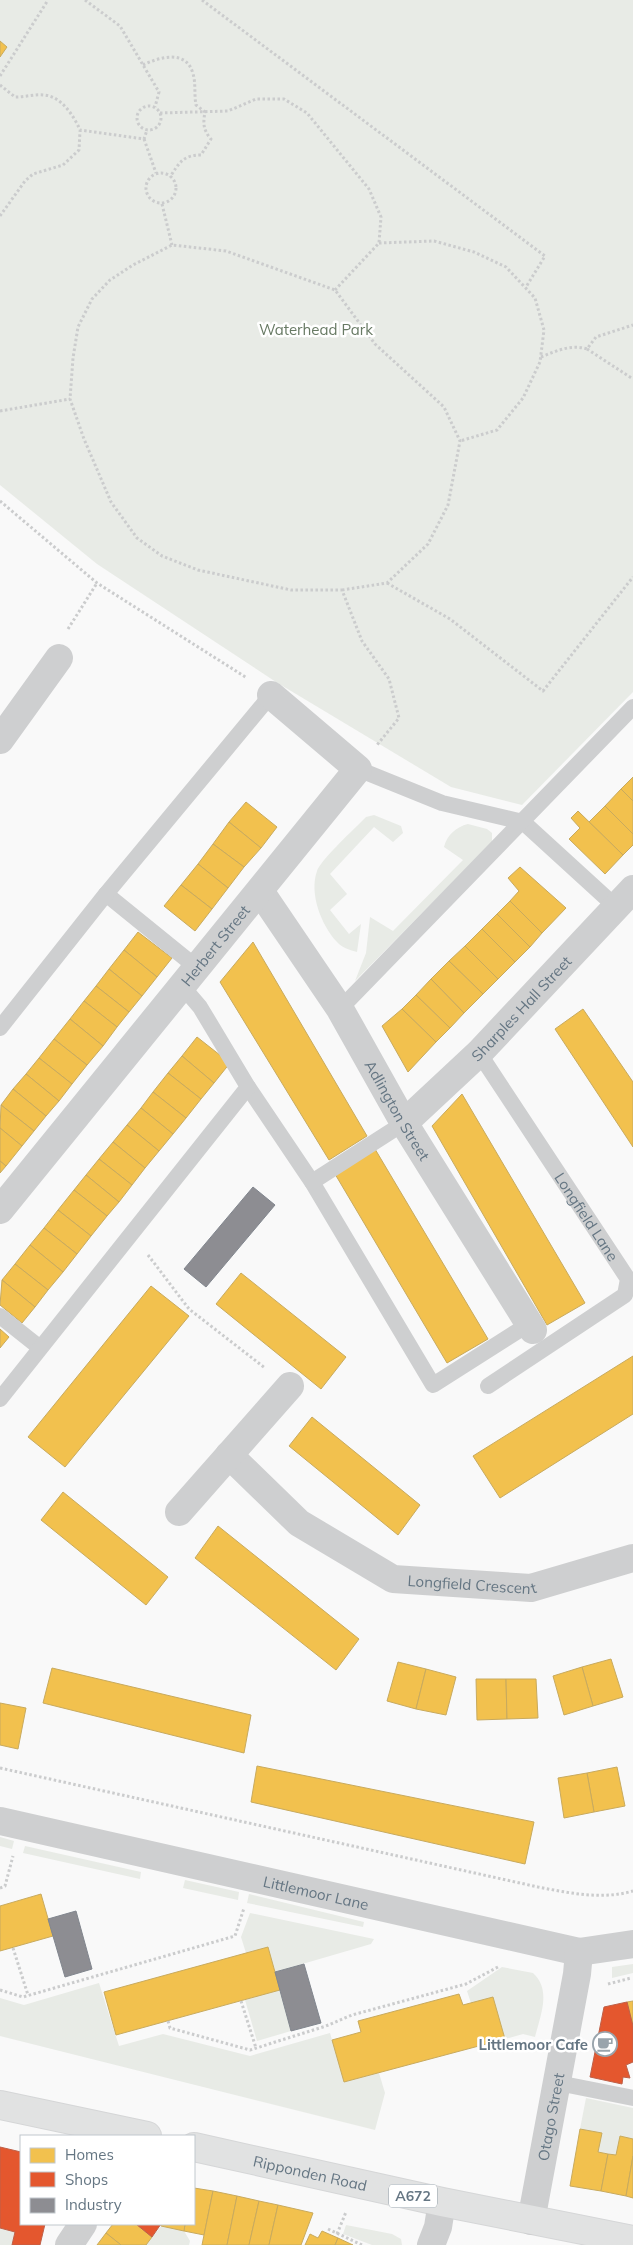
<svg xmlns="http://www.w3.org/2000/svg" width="633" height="2245" viewBox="0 0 633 2245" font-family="Mulish,sans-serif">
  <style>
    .green { fill: #e8ebe6 }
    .homes { fill: #f2c14e; stroke: #c8aa5e }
    .shops { fill: #e4572e; stroke: #be6048 }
    .industry { fill: #8d8d92; stroke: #81868e }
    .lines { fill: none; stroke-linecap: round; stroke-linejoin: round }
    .primary-casing { stroke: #d5d6d7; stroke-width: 30 }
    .path { stroke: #cbcccd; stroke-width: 3; stroke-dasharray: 2.5 2.5; stroke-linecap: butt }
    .lane { stroke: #cecfd0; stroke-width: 16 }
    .street { stroke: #cecfd0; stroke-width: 28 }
    .primary { stroke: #e1e2e2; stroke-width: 28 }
    .labels { text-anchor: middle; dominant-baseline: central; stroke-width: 5; stroke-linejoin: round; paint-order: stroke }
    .shield { fill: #fff; stroke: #939fa8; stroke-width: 1 }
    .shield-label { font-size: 14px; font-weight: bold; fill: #657683 }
    .park-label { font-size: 15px; fill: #687a64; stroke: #fff }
    .street-label { font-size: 15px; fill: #657683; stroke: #fff }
    .poi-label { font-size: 15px; font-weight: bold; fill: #657683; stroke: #fff; text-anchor: end }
  </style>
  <rect width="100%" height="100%" fill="#f9f9f9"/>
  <!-- green -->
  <g class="green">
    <path d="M0 0H633V692L522 805 451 787 276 682 97 564 0 485Z"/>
    <path d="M374 815 401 826 403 833 393 842 374 827 330 874 347 894 330 910 349 934 361 924 357 952C350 950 342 948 337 942 321 925 309 893 317 871 320 861 351 832 360 823L366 817Z"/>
    <path d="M468 824 487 829 492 833V842L355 981 366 953 370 917 393 931 463 860 444 847C447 835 456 827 468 824Z"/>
    <path d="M0 1837 14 1841 12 1849 0 1846Z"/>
    <path d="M25 1846 141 1872 140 1879 23 1853Z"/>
    <path d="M185 1880 239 1892 238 1900 183 1888Z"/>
    <path d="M249 1894 364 1922 363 1927 247 1903Z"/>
    <path d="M250 1913 374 1939 371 1944 275 1972 268 1947 246 1953 241 1937Z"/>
    <path d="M633 1964V1973L612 1978V1967Z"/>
    <path d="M502 1967 533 1973C552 1990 540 2016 535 2037L523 2034 505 2039 493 1997 471 2003 467 1991Z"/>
    <path d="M99 1983 119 2046 163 2034 250 2056 330 2033 344 2082 379 2073 385 2093 375 2130 0 2036V1998L24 2005Z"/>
    <path d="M280 1990 291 2031 257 2041 245 2000Z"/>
    <path d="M586 2098 633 2108V2139L620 2136 616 2155 598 2152 601 2133 580 2129Z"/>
    <path d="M346 2225 392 2234 401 2239 402 2245H372L343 2234Z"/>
    <path d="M161 2226 184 2231 190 2241 189 2245H146Z"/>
    <path d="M0 2228 15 2232 12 2245H0Z"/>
  </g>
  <!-- homes -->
  <g class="homes">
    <path d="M0 41 7 47 0 57Z"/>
    <path d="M633 777V801L621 789Z"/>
    <path d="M621 789 633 801V834L605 806Z"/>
    <path d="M246 802 277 827 261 848 229 822Z"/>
    <path d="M605 806 633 834V845L623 855 589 822Z"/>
    <path d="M578 811 623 855 605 874 569 839 580 828 571 818Z"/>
    <path d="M229 822 261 848 244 867 213 844Z"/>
    <path d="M213 844 244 867 228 888 198 864Z"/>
    <path d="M198 864 228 888 212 909 181 885Z"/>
    <path d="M520 867 566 908 542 933 510 901 519 891 508 878Z"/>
    <path d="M181 885 212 909 195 931 164 906Z"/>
    <path d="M510 901 542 933 530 947 497 914Z"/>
    <path d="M497 914 530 947 515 962 482 929Z"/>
    <path d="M482 929 515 962 498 979 465 946Z"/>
    <path d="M138 932 172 958 157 977 124 950Z"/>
    <path d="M253 942 367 1136 329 1160 220 982Z"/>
    <path d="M465 946 498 979 483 994 449 961Z"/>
    <path d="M124 950 157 977 142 996 109 969Z"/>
    <path d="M449 961 483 994 464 1013 431 979Z"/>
    <path d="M109 969 142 996 129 1012 96 986Z"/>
    <path d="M431 979 464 1013 450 1028 416 995Z"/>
    <path d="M96 986 129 1012 117 1027 84 1001Z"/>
    <path d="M416 995 450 1028 436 1042 402 1009Z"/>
    <path d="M84 1001 117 1027 103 1046 70 1019Z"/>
    <path d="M402 1009 436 1042 408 1072 382 1026Z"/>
    <path d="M583 1009 633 1082V1147L555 1029Z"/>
    <path d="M70 1019 103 1046 87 1065 54 1039Z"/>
    <path d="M197 1037 230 1063 214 1083 182 1056Z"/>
    <path d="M54 1039 87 1065 72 1084 39 1058Z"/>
    <path d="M182 1056 214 1083 201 1099 168 1073Z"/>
    <path d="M39 1058 72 1084 59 1101 26 1074Z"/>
    <path d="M168 1073 201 1099 186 1118 153 1092Z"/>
    <path d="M26 1074 59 1101 46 1116 13 1089Z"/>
    <path d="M13 1089 46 1116 34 1131 1 1105Z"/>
    <path d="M153 1092 186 1118 173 1134 141 1108Z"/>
    <path d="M462 1094 585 1303 547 1325 432 1126Z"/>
    <path d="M1 1105 34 1131 22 1146 0 1128Z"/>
    <path d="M141 1108 173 1134 159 1151 127 1125Z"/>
    <path d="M127 1125 159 1151 145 1168 113 1142Z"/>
    <path d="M0 1128 22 1146 6 1166 0 1161Z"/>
    <path d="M113 1142 145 1168 132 1185 99 1159Z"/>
    <path d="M375 1149 488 1339 447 1363 335 1174Z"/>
    <path d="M99 1159 132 1185 119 1202 86 1175Z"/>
    <path d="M0 1161 6 1166 0 1173Z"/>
    <path d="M86 1175 119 1202 107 1216 74 1190Z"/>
    <path d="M74 1190 107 1216 91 1236 58 1210Z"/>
    <path d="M58 1210 91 1236 77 1254 44 1228Z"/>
    <path d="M44 1228 77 1254 63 1272 30 1245Z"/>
    <path d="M30 1245 63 1272 48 1290 15 1264Z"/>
    <path d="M15 1264 48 1290 35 1307 2 1280Z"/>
    <path d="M241 1273 346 1357 321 1389 216 1304Z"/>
    <path d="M2 1280 35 1307 22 1323 0 1305Z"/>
    <path d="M151 1286 189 1316 65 1467 28 1437Z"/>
    <path d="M0 1329 9 1337 0 1348Z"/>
    <path d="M633 1356V1414L500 1498 473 1456Z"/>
    <path d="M312 1417 420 1505 398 1535 289 1446Z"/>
    <path d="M63 1492 168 1577 146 1605 41 1520Z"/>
    <path d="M218 1526 359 1639 336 1670 195 1558Z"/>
    <path d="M611 1659 623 1697 593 1706 582 1667Z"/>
    <path d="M398 1662 426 1669 416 1709 387 1701Z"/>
    <path d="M582 1667 593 1706 564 1715 553 1676Z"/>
    <path d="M52 1668 251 1715 244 1753 43 1703Z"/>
    <path d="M426 1669 456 1677 446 1715 416 1709Z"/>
    <path d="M476 1679H506L507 1719 477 1720Z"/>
    <path d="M506 1679H536L538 1718 507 1719Z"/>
    <path d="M0 1703 26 1708 18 1749 0 1745Z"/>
    <path d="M257 1766 534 1822 525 1864 251 1802Z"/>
    <path d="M617 1767 625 1806 594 1812 587 1773Z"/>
    <path d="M587 1773 594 1812 564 1818 558 1778Z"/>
    <path d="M41 1894 53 1936 0 1951V1906Z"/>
    <path d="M268 1947 280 1990 116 2035 104 1992Z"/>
    <path d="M459 1994 463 2005 493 1997 505 2039 344 2082 332 2040 361 2032 358 2021Z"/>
    <path d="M633 2001V2026L627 2002Z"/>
    <path d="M580 2129 602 2133 598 2152 608 2154 601 2191 570 2186Z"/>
    <path d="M620 2136 633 2139V2156L626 2196 601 2191 608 2154 616 2155Z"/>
    <path d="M633 2156V2198L626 2196Z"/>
    <path d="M194 2188 213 2191 204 2235 184 2231 185 2224H194Z"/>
    <path d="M213 2191 237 2196 227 2245H202Z"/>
    <path d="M237 2196 259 2201 249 2245H227Z"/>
    <path d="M259 2201 278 2205 269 2245H249Z"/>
    <path d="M278 2205 313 2213 301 2245H269Z"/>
    <path d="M113 2224H136L152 2237 146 2245H121L106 2233Z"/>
    <path d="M161 2224H185L184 2231 161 2226Z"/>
    <path d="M322 2231 338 2238 335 2245H305L310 2234 318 2238Z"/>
    <path d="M106 2233 121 2245H97Z"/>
    <path d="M338 2238 353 2245H335Z"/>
  </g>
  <!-- shops -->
  <g class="shops">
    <path d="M627 2002 633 2026V2062L626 2065 630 2078 623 2077 622 2084 590 2077 604 2007Z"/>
    <path d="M0 2147 21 2152V2224H45L40 2245H12L15 2232 0 2228Z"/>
    <path d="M136 2224H161L152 2237Z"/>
  </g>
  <!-- industry -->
  <g class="industry">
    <path d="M253 1187 275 1205 206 1287 184 1269Z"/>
    <path d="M76 1911 92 1969 65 1977 48 1919Z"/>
    <path d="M304 1964 321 2023 291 2031 275 1972Z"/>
  </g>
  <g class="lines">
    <defs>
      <g id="primary">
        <path d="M0 2105 147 2136"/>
        <path id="s8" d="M194 2147 442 2202 633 2240"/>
      </g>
    </defs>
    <!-- primary casing -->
    <use href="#primary" class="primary-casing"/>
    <!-- path -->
    <g class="path">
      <path d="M85 0 120 26 159 92 155 107"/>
      <path d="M202 0 545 256 526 287"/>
      <path d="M143 65C159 57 187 49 193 74 196 83 194 95 196 105L205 112C203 123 203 130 211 139L201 155C183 155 179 163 170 177"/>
      <path d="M0 76 48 0"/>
      <path d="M0 85 15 97C25 97 35 94 44 95 61 96 74 116 80 130L144 139 147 130"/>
      <circle cx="149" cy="118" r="12"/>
      <path d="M160 113 228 111 256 99H284L307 113 369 189 381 217 379 243 335 290"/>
      <path d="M144 139 156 173"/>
      <circle cx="161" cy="188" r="15"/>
      <path d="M162 204 172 245"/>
      <path d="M0 216 25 181 33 174 63 165 79 150 80 131"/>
      <path d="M379 243 434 241 474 252 506 267 535 298 544 330 540 362 523 398 497 430 460 441"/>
      <path d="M587 349 633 379"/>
      <path d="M541 357C556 351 571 344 587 349L596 337 633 325"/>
      <path d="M0 411 70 399"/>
      <path d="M0 501 97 583 247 678"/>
      <path d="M387 583 450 619 543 691 633 577"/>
      <path d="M342 590 387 583 428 544 448 505 460 441 444 407 375 344 335 290 226 251 172 245 133 265 110 280 92 299 78 327 73 358 70 399 84 439 111 502 137 538 162 556 198 570 291 590H342L362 641 389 679 399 718 377 745"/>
      <path d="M68 629 97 583"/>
      <path d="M148 1255 189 1309 265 1368"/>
      <path d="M0 1768 538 1887C569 1893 602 1900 633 1891"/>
      <path d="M0 1888 5 1886 13 1856"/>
      <path d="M13 1948 28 1995"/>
      <path d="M608 1984 631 1978"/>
      <path d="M0 1990 23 1997 235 1936 244 1908"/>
      <path d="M241 2001 256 2048"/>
      <path d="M168 2021 170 2028 250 2050 326 2026 352 2015 466 1984 498 1967"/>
      <path d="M328 2229 362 2245"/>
      <path d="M337 2234 346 2212"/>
    </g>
    <!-- lane -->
    <g class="lane">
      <path d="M358 769 442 803 523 822 615 906"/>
      <path d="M106 894 196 967"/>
      <path d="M340 1009 633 707"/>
      <path d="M0 1028 106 894 271 695"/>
      <path id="s1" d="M479 1053 628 1279 625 1295 488 1386"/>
      <path d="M248 1087 312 1182 433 1385 529 1324"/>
      <path d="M312 1182 404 1123"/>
      <path d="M0 1316 39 1347"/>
      <path d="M0 1399 248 1087 200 1007 182 986"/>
      <path d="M558 2083 633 2098"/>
    </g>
    <!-- street -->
    <g class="street">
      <path d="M0 740 59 658"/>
      <path id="s2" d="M260 891 340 1009 404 1123 533 1330"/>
      <path id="s3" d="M404 1123 479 1053 633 889"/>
      <path id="s4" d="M0 1210 358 769 271 695"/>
      <path id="s5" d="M229 1455 299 1523 393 1579 531 1588 633 1558"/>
      <path d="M179 1512 290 1386"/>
      <path id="s6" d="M0 1821 579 1952 633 1944"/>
      <path id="s7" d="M531 2221 577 1974 579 1952"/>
      <path d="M69 2245 83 2224"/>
      <path d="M431 2245 438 2227 442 2202"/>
    </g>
    <!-- primary -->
    <use href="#primary" class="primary"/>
  </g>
  <!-- icons -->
  <defs>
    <symbol id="cafe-ring" viewBox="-11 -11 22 22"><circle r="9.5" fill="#fff" stroke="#99a4ac" stroke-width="1.5"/><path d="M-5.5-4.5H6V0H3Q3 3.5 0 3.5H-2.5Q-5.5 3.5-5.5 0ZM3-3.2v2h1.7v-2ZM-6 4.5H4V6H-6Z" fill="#99a4ac"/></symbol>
  </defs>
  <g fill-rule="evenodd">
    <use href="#cafe-ring" x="591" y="2030" width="28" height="28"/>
  </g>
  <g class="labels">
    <!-- shield labels -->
    <rect class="shield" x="389" y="2184.5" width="48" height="23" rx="4"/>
    <g class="shield-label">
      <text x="413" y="2196">A672</text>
    </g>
    <!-- park labels -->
    <g class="park-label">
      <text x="316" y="329">Waterhead Park</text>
    </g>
    <!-- street labels -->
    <g class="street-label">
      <text stroke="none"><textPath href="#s4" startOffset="341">Herbert Street</textPath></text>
      <text stroke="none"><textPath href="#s3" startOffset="164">Sharples Hall Street</textPath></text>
      <text stroke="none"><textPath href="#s2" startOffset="259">Adlington Street</textPath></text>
      <text stroke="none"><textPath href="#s1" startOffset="196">Longfield Lane</textPath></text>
      <text stroke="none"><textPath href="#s5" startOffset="286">Longfield Crescent</textPath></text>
      <text stroke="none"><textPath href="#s6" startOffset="324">Littlemoor Lane</textPath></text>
      <text stroke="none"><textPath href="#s7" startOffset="106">Otago Street</textPath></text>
      <text stroke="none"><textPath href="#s8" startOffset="119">Ripponden Road</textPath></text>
    </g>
    <!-- poi labels -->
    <g class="poi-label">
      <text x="588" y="2044">Littlemoor Cafe</text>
    </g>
  </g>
  <!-- legend -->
  <rect x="20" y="2135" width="175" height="90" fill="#ffffff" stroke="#c1c8cd"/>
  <rect x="30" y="2148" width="25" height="15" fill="#f2c14e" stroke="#c1c8cd"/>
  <text x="65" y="2160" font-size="15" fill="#657683">Homes</text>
  <rect x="30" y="2172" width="25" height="15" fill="#e4572e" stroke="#c1c8cd"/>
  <text x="65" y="2185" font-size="15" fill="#657683">Shops</text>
  <rect x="30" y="2198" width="25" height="15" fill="#8d8d92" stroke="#c1c8cd"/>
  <text x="65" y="2210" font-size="15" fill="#657683">Industry</text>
</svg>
